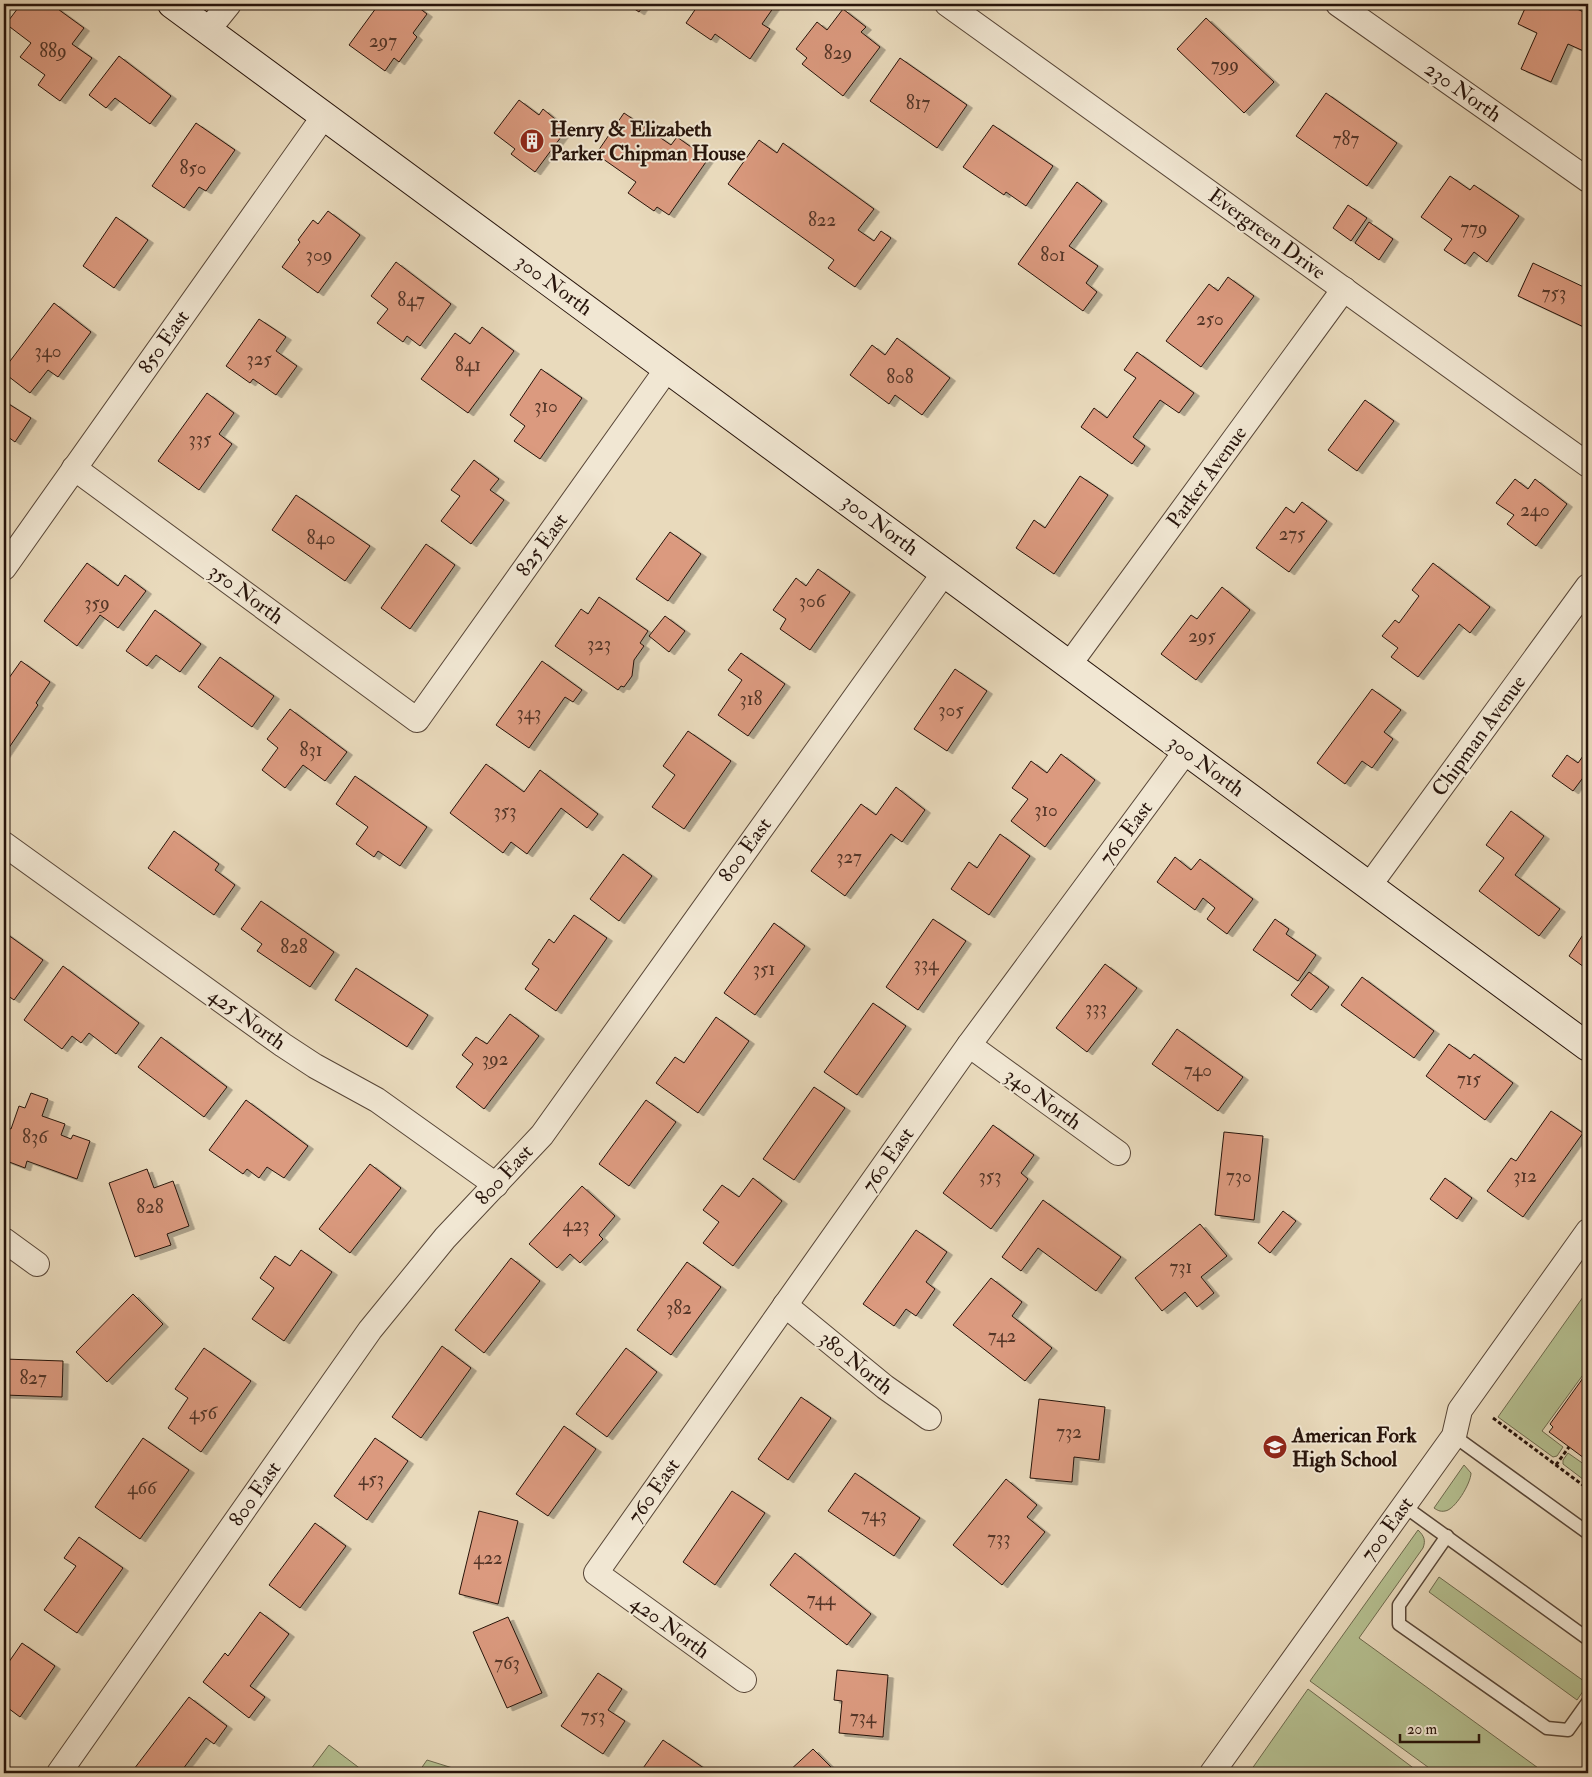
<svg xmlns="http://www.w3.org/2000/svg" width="1592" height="1777" viewBox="0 0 1592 1777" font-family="'IM FELL Double Pica',serif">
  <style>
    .green { fill: #b5c091; stroke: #6e6a4e }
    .building { fill: #db9a7f; stroke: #27140b; filter: url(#shadow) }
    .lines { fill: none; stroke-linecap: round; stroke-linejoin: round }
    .lane-casing { stroke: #584637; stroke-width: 15 }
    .street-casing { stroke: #584637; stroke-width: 26 }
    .secondary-casing { stroke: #27140b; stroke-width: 30 }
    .path { stroke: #27140b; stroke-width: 3; stroke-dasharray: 4 2.5; stroke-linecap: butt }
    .lane { stroke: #f1e7d3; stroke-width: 12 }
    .street { stroke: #f1e7d3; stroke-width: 24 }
    .secondary { stroke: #f1e7d3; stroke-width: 28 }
    .labels { text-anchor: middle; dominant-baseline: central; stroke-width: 4; stroke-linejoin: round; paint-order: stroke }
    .number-label { font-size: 19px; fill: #543628 }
    .street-label { font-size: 21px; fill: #27140b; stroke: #f1e7d3 }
    .poi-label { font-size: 21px; font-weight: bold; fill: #27140b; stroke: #f1e7d3; text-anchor: start }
  </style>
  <defs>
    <filter id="shadow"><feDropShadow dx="5.5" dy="3" stdDeviation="0" flood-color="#0004"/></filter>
  </defs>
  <rect width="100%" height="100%" fill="#e9dabc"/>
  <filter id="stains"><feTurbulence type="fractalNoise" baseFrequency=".004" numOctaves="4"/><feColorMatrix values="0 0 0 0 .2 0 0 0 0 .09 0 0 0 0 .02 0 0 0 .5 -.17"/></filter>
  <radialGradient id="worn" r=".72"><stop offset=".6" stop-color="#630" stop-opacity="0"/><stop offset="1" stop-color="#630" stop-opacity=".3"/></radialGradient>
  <!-- green -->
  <g class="green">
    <path d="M1588 1290V1368L1542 1431 1563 1447 1557 1456 1553 1457 1498 1417Z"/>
    <path d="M1568 1453 1588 1467V1483L1563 1464V1460Z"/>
    <path d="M1464 1465 1471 1473C1471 1483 1455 1510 1445 1511 1440 1512 1437 1510 1434 1508Z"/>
    <path d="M1418 1530C1424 1536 1426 1540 1423 1548L1359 1638 1545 1773H1436L1310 1681Z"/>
    <path d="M1439 1577 1588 1684 1577 1700 1429 1592Z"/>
    <path d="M1308 1689 1420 1773H1249Z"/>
    <path d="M329 1745 366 1773H308Z"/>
    <path d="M427 1760 459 1770 484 1773H418Z"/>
  </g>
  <!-- building -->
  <g class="building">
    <path d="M21 4H51L84 28 72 44 92 58 60 101 38 85 45 75 20 57 31 43 6 24Z"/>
    <path d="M379 4H414L427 14 413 33 417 37 399 62 394 58 385 71 349 45Z"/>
    <path d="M627 4H644L639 12Z"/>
    <path d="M699 4H776L762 24 770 29 750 59 715 34 711 40 686 23Z"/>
    <path d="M1527 4H1566L1588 14V53L1568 44 1551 82 1521 69 1537 33 1518 24Z"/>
    <path d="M843 9 866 27 861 32 880 47 843 96 802 64 807 58 796 49 817 22 827 30Z"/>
    <path d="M1206 18 1274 82 1244 113 1177 49Z"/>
    <path d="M119 56 171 96 150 124 115 98 106 108 89 95Z"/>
    <path d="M900 58 967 105 937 148 870 101Z"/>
    <path d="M1326 93 1397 143 1367 186 1296 136Z"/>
    <path d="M519 100 539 115 543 109 567 129 535 172 511 154 515 149 494 133Z"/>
    <path d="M624 113 671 145 677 137 708 159 669 215 657 207 654 211 628 193 636 182 596 154Z"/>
    <path d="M196 123 235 150 206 191 199 187 184 208 152 186Z"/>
    <path d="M993 125 1053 166 1026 206 1006 192 1004 195 963 167Z"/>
    <path d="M759 140 777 153 783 143 874 209 858 230 874 241 881 231 891 238 855 287 828 268 834 260 728 184Z"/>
    <path d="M1450 176 1470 190 1474 185 1519 216 1487 262 1474 252 1465 264 1444 250 1452 239 1421 217Z"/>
    <path d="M1077 182 1102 201 1069 246 1098 266 1086 283 1097 292 1083 311 1018 264Z"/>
    <path d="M1348 205 1367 218 1351 241 1333 228Z"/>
    <path d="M328 211 360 235 318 293 282 267 300 242 298 240 313 220 318 224Z"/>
    <path d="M116 217 148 240 114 288 83 266Z"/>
    <path d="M1369 222 1393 239 1379 260 1355 243Z"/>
    <path d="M396 262 451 304 420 346 407 336 403 342 377 323 388 309 371 296Z"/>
    <path d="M1533 263 1588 289V329L1518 296Z"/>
    <path d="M1228 277 1254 296 1201 367 1166 341 1209 284 1218 291Z"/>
    <path d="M54 303 91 332 58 377 48 370 30 393 4 373V369Z"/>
    <path d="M259 319 286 337 276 351 297 366 276 395 253 379 250 383 226 366Z"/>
    <path d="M482 327 514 351 468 413 421 379 455 333 470 344Z"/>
    <path d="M897 338 950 378 922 415 895 395 889 404 850 375 872 345 885 355Z"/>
    <path d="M1137 352 1194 393 1179 413 1160 400 1133 437 1145 446 1132 464 1081 427 1094 408 1107 418 1136 378 1124 370Z"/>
    <path d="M541 369 582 398 540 459 514 441 525 426 510 415Z"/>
    <path d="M207 393 234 413 219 434 232 444 199 490 158 461Z"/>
    <path d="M1365 400 1394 421 1357 471 1328 450Z"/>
    <path d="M4 401 31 418 15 442 4 434Z"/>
    <path d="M474 460 499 479 490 490 504 500 471 544 441 521 460 496 451 490Z"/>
    <path d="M1080 476 1108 495 1054 574 1016 548 1034 520 1045 528Z"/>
    <path d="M1515 479 1528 489 1535 479 1567 504 1536 546 1507 524 1514 515 1496 503Z"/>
    <path d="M296 495 370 546 345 581 272 530Z"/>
    <path d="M1302 502 1327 521 1289 572 1256 548 1286 507 1294 513Z"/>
    <path d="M670 532 701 554 668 601 636 579Z"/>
    <path d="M426 544 455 565 410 629 381 608Z"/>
    <path d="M87 563 118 586 125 575 146 591 118 628 100 615 77 646 44 621Z"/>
    <path d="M1433 563 1490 607 1470 633 1459 624 1418 677 1391 657 1398 648 1382 636 1395 620 1399 623 1419 596 1412 590Z"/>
    <path d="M818 569 850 592 810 650 780 629 786 619 773 610 796 578 806 586Z"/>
    <path d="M1222 587 1250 610 1196 680 1161 654 1191 615 1197 619Z"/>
    <path d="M599 597 648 631 640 643 644 646 634 660 632 676 624 687 621 686 618 690 555 646 581 609 588 614Z"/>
    <path d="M155 610 201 644 180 672 156 655 147 666 126 651Z"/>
    <path d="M665 616 685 631 669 652 649 636Z"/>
    <path d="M741 653 785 684 748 736 718 715 742 680 728 670Z"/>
    <path d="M220 657 274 696 252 727 198 687Z"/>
    <path d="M21 661 50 682 36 703 38 705 4 755V689L6 686 4 685Z"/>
    <path d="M542 661 582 690 573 702 565 697 529 748 496 725Z"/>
    <path d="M955 669 987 691 947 751 914 729Z"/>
    <path d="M1372 689 1401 710 1384 732 1393 739 1372 768 1362 761 1345 784 1317 763Z"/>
    <path d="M290 709 347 752 325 781 303 765 285 788 262 770 278 748 267 739Z"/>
    <path d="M688 731 731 761 684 829 652 807 675 775 663 766Z"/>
    <path d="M1588 749V771L1573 791 1552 776 1567 755 1578 763Z"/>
    <path d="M1061 754 1095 780 1045 847 1011 821 1028 799 1012 788 1031 761 1047 773Z"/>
    <path d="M486 764 524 792 540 770 598 814 587 828 561 808 527 854 511 842 503 853 450 813Z"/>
    <path d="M355 776 427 827 400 866 378 851 374 857 356 844 368 827 336 804Z"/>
    <path d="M896 787 925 810 902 842 891 834 845 896 811 871 861 804 876 815Z"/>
    <path d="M1511 811 1544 836 1515 875 1560 909 1539 936 1479 891 1504 858 1486 845Z"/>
    <path d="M174 831 219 864 215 870 235 885 214 915 148 868Z"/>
    <path d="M1000 834 1030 856 989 915 951 889 969 862 977 868Z"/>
    <path d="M623 854 652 876 619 921 590 899Z"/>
    <path d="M1175 857 1191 870 1200 859 1253 899 1227 934 1207 919 1215 908 1203 898 1195 910 1157 882Z"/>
    <path d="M261 901 334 952 310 987 257 951 262 944 241 929Z"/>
    <path d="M574 915 607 938 556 1011 525 989 539 969 532 964 549 939 554 943Z"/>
    <path d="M933 919 966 941 918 1010 886 987Z"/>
    <path d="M1275 919 1289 929 1286 934 1316 955 1298 981 1253 950Z"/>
    <path d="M774 923 805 946 755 1015 724 993Z"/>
    <path d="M1588 927V970L1569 956Z"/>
    <path d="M4 932 43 960 14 1000 4 993V983L6 980 4 978Z"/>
    <path d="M1105 964 1137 988 1087 1052 1056 1028Z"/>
    <path d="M63 966 139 1023 116 1054 89 1033 81 1043 72 1036 62 1049 24 1020Z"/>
    <path d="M356 968 428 1015 407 1047 335 1000Z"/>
    <path d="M1309 972 1329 987 1311 1010 1291 995Z"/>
    <path d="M1362 977 1434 1031 1414 1058 1341 1005Z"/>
    <path d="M873 1003 906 1026 857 1095 824 1072Z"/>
    <path d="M510 1014 539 1036 484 1109 456 1087 473 1064 462 1055 476 1037 487 1044Z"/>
    <path d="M716 1017 749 1041 698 1113 656 1083 675 1057 684 1063Z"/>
    <path d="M1177 1029 1243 1077 1218 1111 1152 1064Z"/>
    <path d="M161 1037 227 1087 204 1117 138 1067Z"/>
    <path d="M1449 1044 1470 1059 1474 1054 1513 1083 1485 1120 1426 1076Z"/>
    <path d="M814 1087 845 1108 794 1180 763 1159Z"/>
    <path d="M31 1093 48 1099 42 1116 65 1124 61 1135 71 1139 73 1135 90 1141 77 1179 27 1161 25 1168 4 1160 5 1127 11 1129 19 1106 25 1108Z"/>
    <path d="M246 1100 308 1146 284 1178 267 1167 259 1178 247 1169 243 1174 209 1150Z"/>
    <path d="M646 1100 676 1122 629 1186 599 1164Z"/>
    <path d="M1551 1111 1583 1133 1523 1217 1487 1191 1511 1158 1516 1161Z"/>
    <path d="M993 1125 1034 1155 1021 1173 1028 1179 991 1229 943 1193Z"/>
    <path d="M1224 1132 1263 1136 1254 1220 1215 1215Z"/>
    <path d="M370 1164 401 1188 350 1253 319 1229Z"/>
    <path d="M147 1169 154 1188 173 1181 189 1226 167 1234 171 1245 135 1257 109 1183Z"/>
    <path d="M753 1178 782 1201 733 1266 703 1243 719 1222 703 1210 722 1185 739 1197Z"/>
    <path d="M1445 1178 1472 1198 1457 1219 1430 1199Z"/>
    <path d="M582 1186 615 1216 599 1235 603 1239 580 1263 570 1254 557 1268 529 1244Z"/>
    <path d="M1043 1200 1121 1257 1096 1291 1038 1248 1021 1271 1002 1257Z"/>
    <path d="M1283 1211 1296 1221 1270 1253 1258 1243Z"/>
    <path d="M1200 1224 1227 1256 1201 1277 1214 1293 1197 1307 1185 1292 1162 1311 1135 1278Z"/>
    <path d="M916 1230 947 1252 926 1282 935 1289 916 1316 906 1309 894 1326 863 1304Z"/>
    <path d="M301 1250 332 1272 284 1341 252 1319 274 1288 260 1278 275 1256 290 1266Z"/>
    <path d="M511 1258 540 1281 484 1353 455 1330Z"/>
    <path d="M687 1262 721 1287 671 1355 637 1330Z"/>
    <path d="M991 1278 1022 1302 1012 1316 1052 1348 1025 1381 953 1325Z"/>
    <path d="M133 1294 163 1324 107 1382 76 1352Z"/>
    <path d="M442 1346 471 1368 421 1438 392 1417Z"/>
    <path d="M204 1348 251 1381 201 1452 168 1428 188 1398 175 1389Z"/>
    <path d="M626 1348 657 1372 607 1437 576 1414Z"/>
    <path d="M4 1359 63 1361 62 1397 4 1395Z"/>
    <path d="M1588 1371V1461L1549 1432 1553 1427 1550 1424Z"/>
    <path d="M801 1397 831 1418 788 1480 758 1459Z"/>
    <path d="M1039 1399 1105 1407 1099 1460 1074 1457 1072 1482 1030 1478Z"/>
    <path d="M564 1426 596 1449 548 1516 516 1494Z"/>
    <path d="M143 1438 189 1470 140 1539 95 1507Z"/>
    <path d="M375 1438 408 1461 367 1520 334 1496Z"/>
    <path d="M855 1473 920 1518 894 1556 828 1511Z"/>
    <path d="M1006 1479 1037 1505 1027 1517 1045 1532 1002 1585 953 1545Z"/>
    <path d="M732 1491 765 1513 715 1585 683 1562Z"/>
    <path d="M479 1511 518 1521 498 1604 459 1594Z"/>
    <path d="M315 1523 346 1546 300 1608 269 1585Z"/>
    <path d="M79 1537 123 1568 77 1633 44 1610 76 1566 64 1558Z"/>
    <path d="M795 1553 871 1614 847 1645 770 1585Z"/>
    <path d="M260 1612 289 1634 250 1686 265 1697 249 1718 203 1682 225 1653 228 1656Z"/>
    <path d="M508 1617 542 1693 507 1708 473 1632Z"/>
    <path d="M22 1643 55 1666 20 1717 4 1705V1669Z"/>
    <path d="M837 1670 888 1675 883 1737 839 1733 842 1701 834 1700Z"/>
    <path d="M598 1673 622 1689 608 1710 625 1721 603 1754 561 1726Z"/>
    <path d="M189 1697 227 1726 214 1744 206 1738 180 1773H140L134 1769Z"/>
    <path d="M663 1740 711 1773H645L641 1771Z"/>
    <path d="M813 1749 837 1773 788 1772Z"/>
  </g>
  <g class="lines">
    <defs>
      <g id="lane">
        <path d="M1454 1436 1588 1533"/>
        <path d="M1404 1506 1588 1639"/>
        <path d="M1447 1536 1399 1605V1624L1547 1728 1568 1730 1588 1702"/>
      </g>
      <g id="street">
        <path d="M947 4 1588 465"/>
        <path d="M1338 4 1588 180"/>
        <path d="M208 30 229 4"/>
        <path d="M74 468 417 720 667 369"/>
        <path d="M4 568 324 116"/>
        <path d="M1069 665 1344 289"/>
        <path d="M4 844 283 1045 315 1066 377 1100 496 1185"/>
        <path d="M1369 886 1588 586"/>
        <path d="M969 1045 1118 1153"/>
        <path d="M4 1240 37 1264"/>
        <path d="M785 1305 885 1387 929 1418"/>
        <path d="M744 1680 596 1573 969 1045 1186 751"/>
        <path d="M59 1773 370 1330 445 1238 542 1135 944 573"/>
        <path d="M1212 1773 1454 1436 1460 1410 1588 1231"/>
      </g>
      <path id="secondary" d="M172 4 1588 1047"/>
    </defs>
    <!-- lane casing -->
    <use href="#lane" class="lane-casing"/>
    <!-- street casing -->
    <use href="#street" class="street-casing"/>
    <!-- secondary casing -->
    <use href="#secondary" class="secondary-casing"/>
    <!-- path -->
    <g class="path">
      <path d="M1493 1418 1588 1489"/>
      <path d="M1556 1465 1569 1447"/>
    </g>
    <!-- lane -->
    <use href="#lane" class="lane"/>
    <!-- street -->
    <use href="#street" class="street"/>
    <!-- secondary -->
    <use href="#secondary" class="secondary"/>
  </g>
  <!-- icons -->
  <defs>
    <symbol id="building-disc" viewBox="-11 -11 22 22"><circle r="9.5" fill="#8f2418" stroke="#f1e7d3"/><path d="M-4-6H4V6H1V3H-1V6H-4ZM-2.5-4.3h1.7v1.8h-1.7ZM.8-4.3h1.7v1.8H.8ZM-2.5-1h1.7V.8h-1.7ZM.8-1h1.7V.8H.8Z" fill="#fff"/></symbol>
    <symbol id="school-disc" viewBox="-11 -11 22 22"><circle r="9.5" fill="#8f2418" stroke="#f1e7d3"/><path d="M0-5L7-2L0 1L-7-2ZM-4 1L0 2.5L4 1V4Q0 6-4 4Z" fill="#fff"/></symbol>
  </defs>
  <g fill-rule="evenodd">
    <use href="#building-disc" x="518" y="127" width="28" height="28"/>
    <use href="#school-disc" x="1261" y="1433" width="28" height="28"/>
  </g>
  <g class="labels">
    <!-- number labels -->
    <g class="number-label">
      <text x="383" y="41">297</text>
      <text x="53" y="51">889</text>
      <text x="838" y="53">829</text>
      <text x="1225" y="65">799</text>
      <text x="918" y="103">817</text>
      <text x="1346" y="139">787</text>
      <text x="193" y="168">850</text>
      <text x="822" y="220">822</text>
      <text x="1474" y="228">779</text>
      <text x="319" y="255">309</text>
      <text x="1053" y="255">801</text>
      <text x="1554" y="293">753</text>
      <text x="411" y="300">847</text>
      <text x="1210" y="319">250</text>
      <text x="48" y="351">340</text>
      <text x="259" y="359">325</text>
      <text x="468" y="365">841</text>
      <text x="900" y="377">808</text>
      <text x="546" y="406">310</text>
      <text x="200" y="439">335</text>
      <text x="1535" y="510">240</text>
      <text x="1292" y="534">275</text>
      <text x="321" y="538">840</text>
      <text x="812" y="601">306</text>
      <text x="97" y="603">359</text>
      <text x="1202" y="636">295</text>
      <text x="599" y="644">323</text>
      <text x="751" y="699">318</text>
      <text x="951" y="710">305</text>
      <text x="529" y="713">343</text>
      <text x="311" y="750">831</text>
      <text x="1046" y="810">310</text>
      <text x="505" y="811">353</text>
      <text x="849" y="857">327</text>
      <text x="294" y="947">828</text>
      <text x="926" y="964">334</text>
      <text x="764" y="969">351</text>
      <text x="1096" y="1008">333</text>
      <text x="495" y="1059">392</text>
      <text x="1198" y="1070">740</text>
      <text x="1469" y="1079">715</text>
      <text x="35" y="1137">836</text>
      <text x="990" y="1176">353</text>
      <text x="1239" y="1176">730</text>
      <text x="1525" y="1176">312</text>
      <text x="150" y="1207">828</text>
      <text x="576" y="1225">423</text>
      <text x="1181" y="1267">731</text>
      <text x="679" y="1308">382</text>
      <text x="1002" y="1336">742</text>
      <text x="33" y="1378">827</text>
      <text x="203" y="1413">456</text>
      <text x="1069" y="1432">732</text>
      <text x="371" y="1479">453</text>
      <text x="142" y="1488">466</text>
      <text x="874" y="1515">743</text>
      <text x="999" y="1538">733</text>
      <text x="488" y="1558">422</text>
      <text x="821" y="1599">744</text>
      <text x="507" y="1663">763</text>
      <text x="593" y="1716">753</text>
      <text x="863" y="1717">734</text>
    </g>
    <!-- street labels -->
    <g class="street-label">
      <text transform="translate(1463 92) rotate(35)">230 North</text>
      <text transform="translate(1267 234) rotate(36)">Evergreen Drive</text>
      <text transform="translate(554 285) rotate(36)">300 North</text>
      <text transform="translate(164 342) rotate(-55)">850 East</text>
      <text transform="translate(1207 477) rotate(-54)">Parker Avenue</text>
      <text transform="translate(880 525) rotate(36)">300 North</text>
      <text transform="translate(542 545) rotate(-54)">825 East</text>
      <text transform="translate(246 594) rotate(36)">350 North</text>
      <text transform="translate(1479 736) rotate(-54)">Chipman Avenue</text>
      <text transform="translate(1206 766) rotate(36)">300 North</text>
      <text transform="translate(1126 833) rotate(-53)">760 East</text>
      <text transform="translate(745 850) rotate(-54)">800 East</text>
      <text transform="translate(247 1019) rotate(36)">425 North</text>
      <text transform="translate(1043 1099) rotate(36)">340 North</text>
      <text transform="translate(888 1160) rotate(-55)">760 East</text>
      <text transform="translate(504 1175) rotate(-47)">800 East</text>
      <text transform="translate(856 1363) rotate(39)">380 North</text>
      <text transform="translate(654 1491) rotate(-55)">760 East</text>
      <text transform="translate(255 1494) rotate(-55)">800 East</text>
      <text transform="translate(1387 1529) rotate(-54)">700 East</text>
      <text transform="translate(670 1627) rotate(36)">420 North</text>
    </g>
    <!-- poi labels -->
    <g class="poi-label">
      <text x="550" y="129">Henry &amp; Elizabeth<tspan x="550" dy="24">Parker Chipman House</tspan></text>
      <text x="1292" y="1435">American Fork<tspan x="1292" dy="24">High School</tspan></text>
    </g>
  </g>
  <!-- margin -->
  <rect width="1592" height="1777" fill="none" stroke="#e9dabc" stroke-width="20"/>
  <rect x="5" y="5" width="1582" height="1767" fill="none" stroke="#27140b" stroke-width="2.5"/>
  <rect x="10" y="10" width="1572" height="1757" fill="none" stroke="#27140b"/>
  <!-- scale -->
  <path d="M1400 1734v8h79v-8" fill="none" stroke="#27140b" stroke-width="2.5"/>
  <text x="1407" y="1734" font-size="15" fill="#27140b" stroke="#f1e7d3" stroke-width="4" paint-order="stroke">20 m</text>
  <rect width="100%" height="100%" filter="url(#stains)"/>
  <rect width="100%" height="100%" fill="url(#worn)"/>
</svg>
